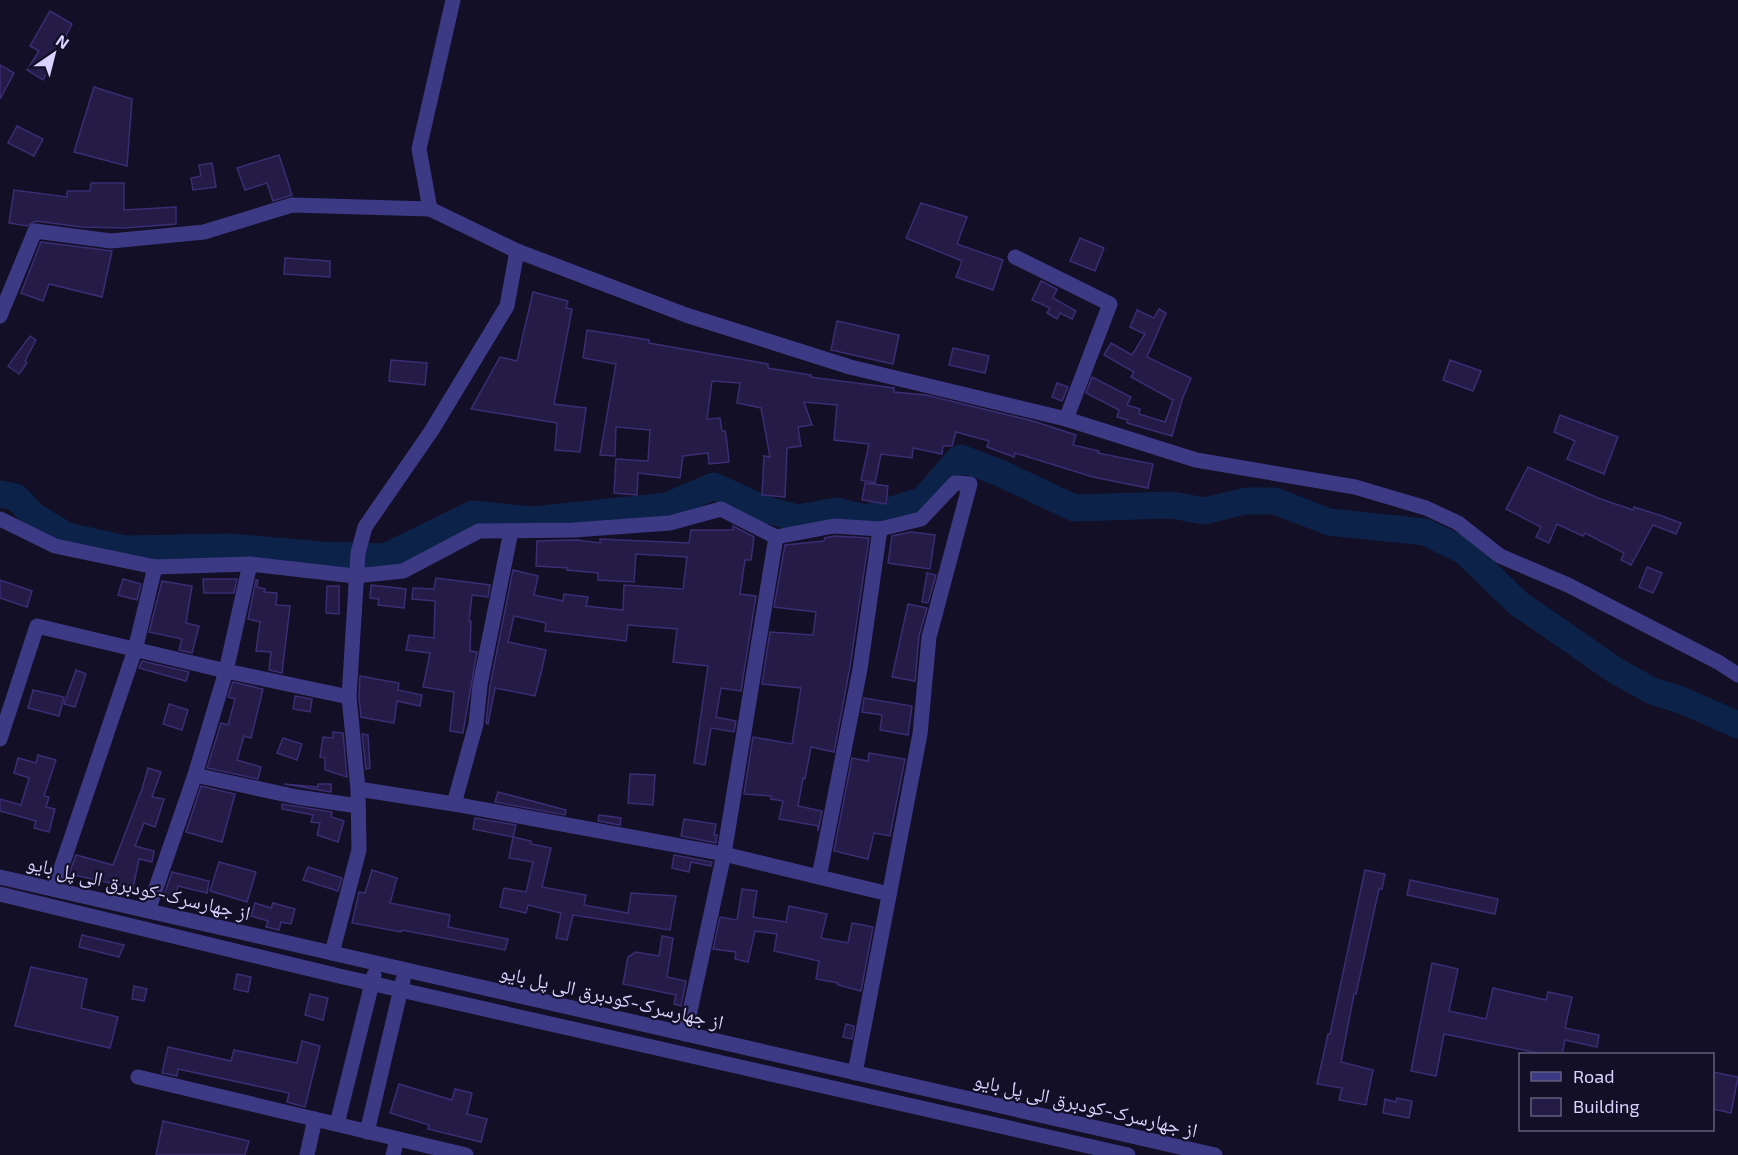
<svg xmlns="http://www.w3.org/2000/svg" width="1738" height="1155" viewBox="0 0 1738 1155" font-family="'Exo 2','Noto Naskh Arabic',sans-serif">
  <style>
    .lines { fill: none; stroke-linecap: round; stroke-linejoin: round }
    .river { stroke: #0c2248; stroke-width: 27 }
    .building { fill: #241b47; stroke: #3b2d73; stroke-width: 1.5 }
    .minor { stroke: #3d3a85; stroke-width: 15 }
    .labels { text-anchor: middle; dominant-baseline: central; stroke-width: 4.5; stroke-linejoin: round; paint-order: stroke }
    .street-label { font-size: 20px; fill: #d9d4ff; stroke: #130f26 }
  </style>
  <rect width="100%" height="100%" fill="#130f26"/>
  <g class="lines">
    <!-- river -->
    <path class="river" d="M0 494 16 497 34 516 67 536 125 549 229 547 322 555 385 557 473 514 533 520 667 506 714 486 764 509 797 518 837 511 866 518 923 500 960 458 1000 473 1074 508 1172 505 1204 511 1245 501H1275L1329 522 1425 532 1464 551 1518 603 1616 671 1652 691 1681 700 1738 725"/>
  </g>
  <!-- building -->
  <g class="building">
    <path d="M50 11 72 24 43 80 27 70 39 51 30 46Z"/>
    <path d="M0 65 14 73 0 99Z"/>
    <path d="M94 87 132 99 127 166 74 152Z"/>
    <path d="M17 126 43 139 34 156 8 143Z"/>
    <path d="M279 155 292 195 273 201 267 183 245 190 237 168Z"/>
    <path d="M212 163 216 187 193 190 191 178 201 176 199 165Z"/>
    <path d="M91 183H124V210L176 207V224L124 228 81 227 36 221 27 226 9 223 14 190 67 197V191H90Z"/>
    <path d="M921 203 967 217 957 244 1003 260 993 290 956 277 962 261 906 238Z"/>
    <path d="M1080 238 1104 248 1095 271 1070 261Z"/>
    <path d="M41 242 112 251 102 297 49 284 43 301 21 293Z"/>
    <path d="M285 258 330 261V277L284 274Z"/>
    <path d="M1041 281 1057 289 1053 298 1076 311 1072 319 1060 313 1057 319 1047 313 1050 308 1032 300Z"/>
    <path d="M533 292 568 301 566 308 572 309 554 404 586 408 580 452 555 450 557 423 471 409 500 357 517 361Z"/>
    <path d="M1159 309 1166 313 1147 357 1191 378 1182 400 1172 436 1127 423 1128 420 1117 417 1119 410 1086 393 1092 377 1131 397 1127 405 1140 409 1139 414 1165 422 1173 400 1131 377 1134 372 1104 355 1111 343 1132 355 1145 334 1130 327 1137 310 1154 318Z"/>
    <path d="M837 321 899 335 893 364 831 350Z"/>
    <path d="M587 330 649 340V343L768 364V368L811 375 810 377 894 388V392L926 395 1033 421 1076 435 1073 445 1099 451 1098 453 1153 464 1148 488 1093 477 1015 453 1014 457 987 447 989 441 956 432 952 446H943L942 454 913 448 912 458 881 454 875 483 861 480 869 444 834 440 837 405 804 402 812 425 798 427 801 446 787 448 785 497 762 495 764 456 770 457 761 408 737 403 740 383 712 381 707 419 720 418 722 431H725L727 442 729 462 709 464 708 453 683 456 680 478 638 473 637 495 614 493 616 459 648 461 650 430 616 427 615 456 600 455 616 364 583 358Z"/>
    <path d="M30 336 36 340 25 361 27 363 19 374 8 366Z"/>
    <path d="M953 348 989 356 985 373 949 365Z"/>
    <path d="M391 360 427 363 425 385 389 381Z"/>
    <path d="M1450 360 1481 371 1473 391 1443 380Z"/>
    <path d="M1057 383 1068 387 1062 401 1052 397Z"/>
    <path d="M1560 415 1618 437 1604 474 1567 459 1575 441 1554 432Z"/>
    <path d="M1528 467 1598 498 1633 510 1634 507 1659 515 1681 523 1676 534 1653 525 1631 565 1621 560 1624 553 1585 533 1583 536 1557 524 1549 543 1536 537 1541 527 1506 509Z"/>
    <path d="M865 483 888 486 886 504 862 500Z"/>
    <path d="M733 526 754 537 751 560H745L740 594 756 596 741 691 721 688 716 717 736 721 734 732 711 728 705 765 694 763 708 666 673 662 677 629 628 625 626 641 545 631 546 623 514 616 508 642 546 650 542 669 535 696 495 688 488 724 486 723 490 686 513 570 538 576 534 595 563 601 564 594 588 597 586 606 623 610 624 585 683 589 687 557 636 554 634 582 598 580V573L567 570 568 568 536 566 537 541 577 540 600 543V539L689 543 691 530H733Z"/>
    <path d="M911 532 935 535 930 569 888 563 892 536Z"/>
    <path d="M835 536 869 538 850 667 834 752 811 747 805 779 803 778 798 806 822 811 818 831V826L779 819 783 801 771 799V796L744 794 753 737 792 744 801 688 762 684 770 632 813 635 816 612 774 607 785 545 824 541 825 538Z"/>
    <path d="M1647 567 1662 573 1653 593 1639 587Z"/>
    <path d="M927 573 936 575 928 603 922 602Z"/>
    <path d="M436 578 490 585 488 597 472 595 469 621H471L470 651 477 652 463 733 450 731 454 692 423 687 430 653 406 650 409 635 434 638 435 601 412 599 413 588 434 589Z"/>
    <path d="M123 579 141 584 137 600 118 595Z"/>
    <path d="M203 579H237L234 593H204Z"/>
    <path d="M0 580 32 591 27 607 0 598Z"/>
    <path d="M256 580H258L257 587 265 589 264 592 277 593 276 605 290 606 282 673 269 670 271 652 256 651 260 622 248 619Z"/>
    <path d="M162 581 192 586 186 623 199 626 192 653 179 650 182 639 149 632Z"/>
    <path d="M371 585 406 589 404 608 378 605 379 599 370 598Z"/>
    <path d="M327 586H339V614L326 613Z"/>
    <path d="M908 604 927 608 919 636 915 681 892 677Z"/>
    <path d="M142 661 189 672 186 681 139 668Z"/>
    <path d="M76 670 86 674 75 707 64 704Z"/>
    <path d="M360 676 399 683 398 690 422 695 420 706 397 701 394 723 361 717 359 697Z"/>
    <path d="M233 682 263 689 251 738 244 736 237 760 261 767 258 779 207 768 221 723 228 725 235 699 228 697Z"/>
    <path d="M33 690 64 697 59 716 28 708Z"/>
    <path d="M295 696 312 699 310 712 293 709Z"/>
    <path d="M864 698 912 706 908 735 880 730 882 715 862 712Z"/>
    <path d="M169 704 188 710 182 730 163 724Z"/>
    <path d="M333 732 343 733 347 777 325 770V758L320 757 323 737 333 738Z"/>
    <path d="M362 734 368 735 370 768 366 769Z"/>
    <path d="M283 738 302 744 297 760 277 753Z"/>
    <path d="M869 753 905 759 890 836 874 833 868 859 834 851 852 758 868 761Z"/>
    <path d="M38 755 56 760 44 796 49 797 46 807 55 809 49 832 34 828 36 821 0 811V799L21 805 29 778 14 773 18 758 36 763Z"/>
    <path d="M148 768 161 772 152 797 164 799 155 827 144 823 135 846 154 851 152 862 139 859 133 888 69 874 76 855 113 865 142 789Z"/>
    <path d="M630 774 655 775 653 805 628 803Z"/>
    <path d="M284 784 318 787V784H331V792Z"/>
    <path d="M201 786 235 794 222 842 186 832Z"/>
    <path d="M498 792 566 810 565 815 495 802Z"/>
    <path d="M282 804 332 812 331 817 344 821 338 842 317 835 320 823 311 822 313 815 282 809Z"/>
    <path d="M599 815 621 818 620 825 598 821Z"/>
    <path d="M475 818 516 825 513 837 531 841V844L551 848 542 887 586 895 584 905 628 913 631 893 676 896 670 930 573 915 567 940 556 938 561 913 528 905 526 913 500 907 504 888 526 892 533 862 509 858 513 837 473 829Z"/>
    <path d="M684 819 716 824 714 835H717L716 843 681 836Z"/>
    <path d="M674 855 712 862 711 866 691 862 689 872 672 868Z"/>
    <path d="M219 862 256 872 247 902 210 891Z"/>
    <path d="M308 867 342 878 338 891 303 880Z"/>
    <path d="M372 870 397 878 390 903 450 915 448 927 508 939 505 950 402 930 401 932 352 923 359 892 365 893Z"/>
    <path d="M1365 870 1385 874 1382 889H1379L1356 994H1354L1341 1062 1373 1070 1366 1105 1339 1100 1342 1088 1317 1084 1328 1034H1330Z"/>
    <path d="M172 872 209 881 207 893 178 886 174 901 163 898Z"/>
    <path d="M1410 880 1498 899 1495 914 1407 895Z"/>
    <path d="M742 889 757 891 753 917 786 922 789 906 827 914 821 938 848 943 852 923 873 927 861 991 838 985V983L816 979 819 961 774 951 777 934 755 931 748 962 735 959 736 952 713 949 720 917 737 920Z"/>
    <path d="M255 903 271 908 273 903 295 909 291 924 281 922 279 930 266 927 268 921 251 916Z"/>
    <path d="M82 935 124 945 119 957 79 947Z"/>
    <path d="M662 936 673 938 667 977 686 981 681 1006 674 1004 676 995 623 984 628 957 636 952 659 956Z"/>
    <path d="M1432 963 1458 969 1449 1011 1486 1019 1493 988 1546 1000 1548 992 1572 997 1565 1028 1599 1035 1597 1047 1565 1040 1562 1054H1543L1444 1034 1436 1076 1411 1071Z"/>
    <path d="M31 967 87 979 81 1008 118 1017 110 1048 15 1026Z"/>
    <path d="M237 974 251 977 248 992 234 989Z"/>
    <path d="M134 986 147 989 144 1001 132 999Z"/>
    <path d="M310 994 328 998 323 1020 305 1015Z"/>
    <path d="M846 1024 854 1026 852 1039 843 1037Z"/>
    <path d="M302 1041 320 1046 305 1107 287 1102 289 1093 178 1069 177 1076 162 1073 168 1047 231 1061 234 1050 297 1063Z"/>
    <path d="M1713 1072 1738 1077 1731 1113 1713 1109Z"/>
    <path d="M399 1084 452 1100 455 1089 472 1093 467 1114 487 1119 481 1142 428 1129 429 1125 390 1113Z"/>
    <path d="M1397 1098 1412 1101 1409 1118 1383 1113 1385 1099 1396 1102Z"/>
    <path d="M163 1121 249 1141 245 1155H156Z"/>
  </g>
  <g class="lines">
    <!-- minor -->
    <g class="minor">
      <path d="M453 0 419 149 430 209 517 251 686 315 850 367 1066 419 1196 460 1355 487 1426 508 1458 523 1500 556 1568 585 1718 662 1738 675"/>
      <path d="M1015 257 1110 304 1066 419"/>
      <path d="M0 316 35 231 111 241 204 232 292 205 430 209"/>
      <path d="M0 519 55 546 155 567 250 564 355 576 403 571 479 531 574 530 670 523 721 509 776 537 834 526 880 529 921 519 955 483 970 484 929 637 920 734 855 1073"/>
      <path d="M0 739 37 626 226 671 349 697"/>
      <path d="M195 775 297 797 358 806"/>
      <path d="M358 789 454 804 724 854 889 894"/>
      <path d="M454 804 476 724 480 685 511 531"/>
      <path d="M0 877 1215 1155"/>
      <path d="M819 877 860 669 880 529"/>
      <path d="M54 889 135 650 155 567"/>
      <path d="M0 894 339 976 1128 1155"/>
      <path d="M148 911 195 775 226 671 250 564"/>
      <path d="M332 953 359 850 358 789 349 697 358 553 365 527 432 430 507 306 517 251"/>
      <path d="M685 1034 724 854 776 537"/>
      <path d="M138 1077 466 1155"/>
      <path d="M337 1124 374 975"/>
      <path d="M367 1132 403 980"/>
      <path d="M307 1155 315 1119"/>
      <path d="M393 1155 397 1139"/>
    </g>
  </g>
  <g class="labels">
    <!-- street labels -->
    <g class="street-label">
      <text transform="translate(139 887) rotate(13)">از جهارسرک-کودبرق الی پل بایو</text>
      <text transform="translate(612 996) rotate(13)">از جهارسرک-کودبرق الی پل بایو</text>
      <text transform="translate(1086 1104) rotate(13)">از جهارسرک-کودبرق الی پل بایو</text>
    </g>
  </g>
  <!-- legend -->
  <rect x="1519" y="1053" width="195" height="78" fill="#130f26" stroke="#625e7d" stroke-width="1.5"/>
  <rect x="1531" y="1072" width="30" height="9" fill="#3d3a85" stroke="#625e7d" stroke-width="1.5"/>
  <text x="1573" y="1083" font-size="18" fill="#d9d4ff">Road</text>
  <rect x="1531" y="1098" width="30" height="18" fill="#241b47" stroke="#625e7d" stroke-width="1.5"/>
  <text x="1573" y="1113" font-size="18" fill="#d9d4ff">Building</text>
  <!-- north arrow -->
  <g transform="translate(54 54) rotate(35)" stroke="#130f26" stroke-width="4.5" paint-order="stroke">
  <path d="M0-4.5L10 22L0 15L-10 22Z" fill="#d9d4ff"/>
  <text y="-9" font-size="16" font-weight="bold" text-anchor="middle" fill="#d9d4ff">N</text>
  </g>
</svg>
